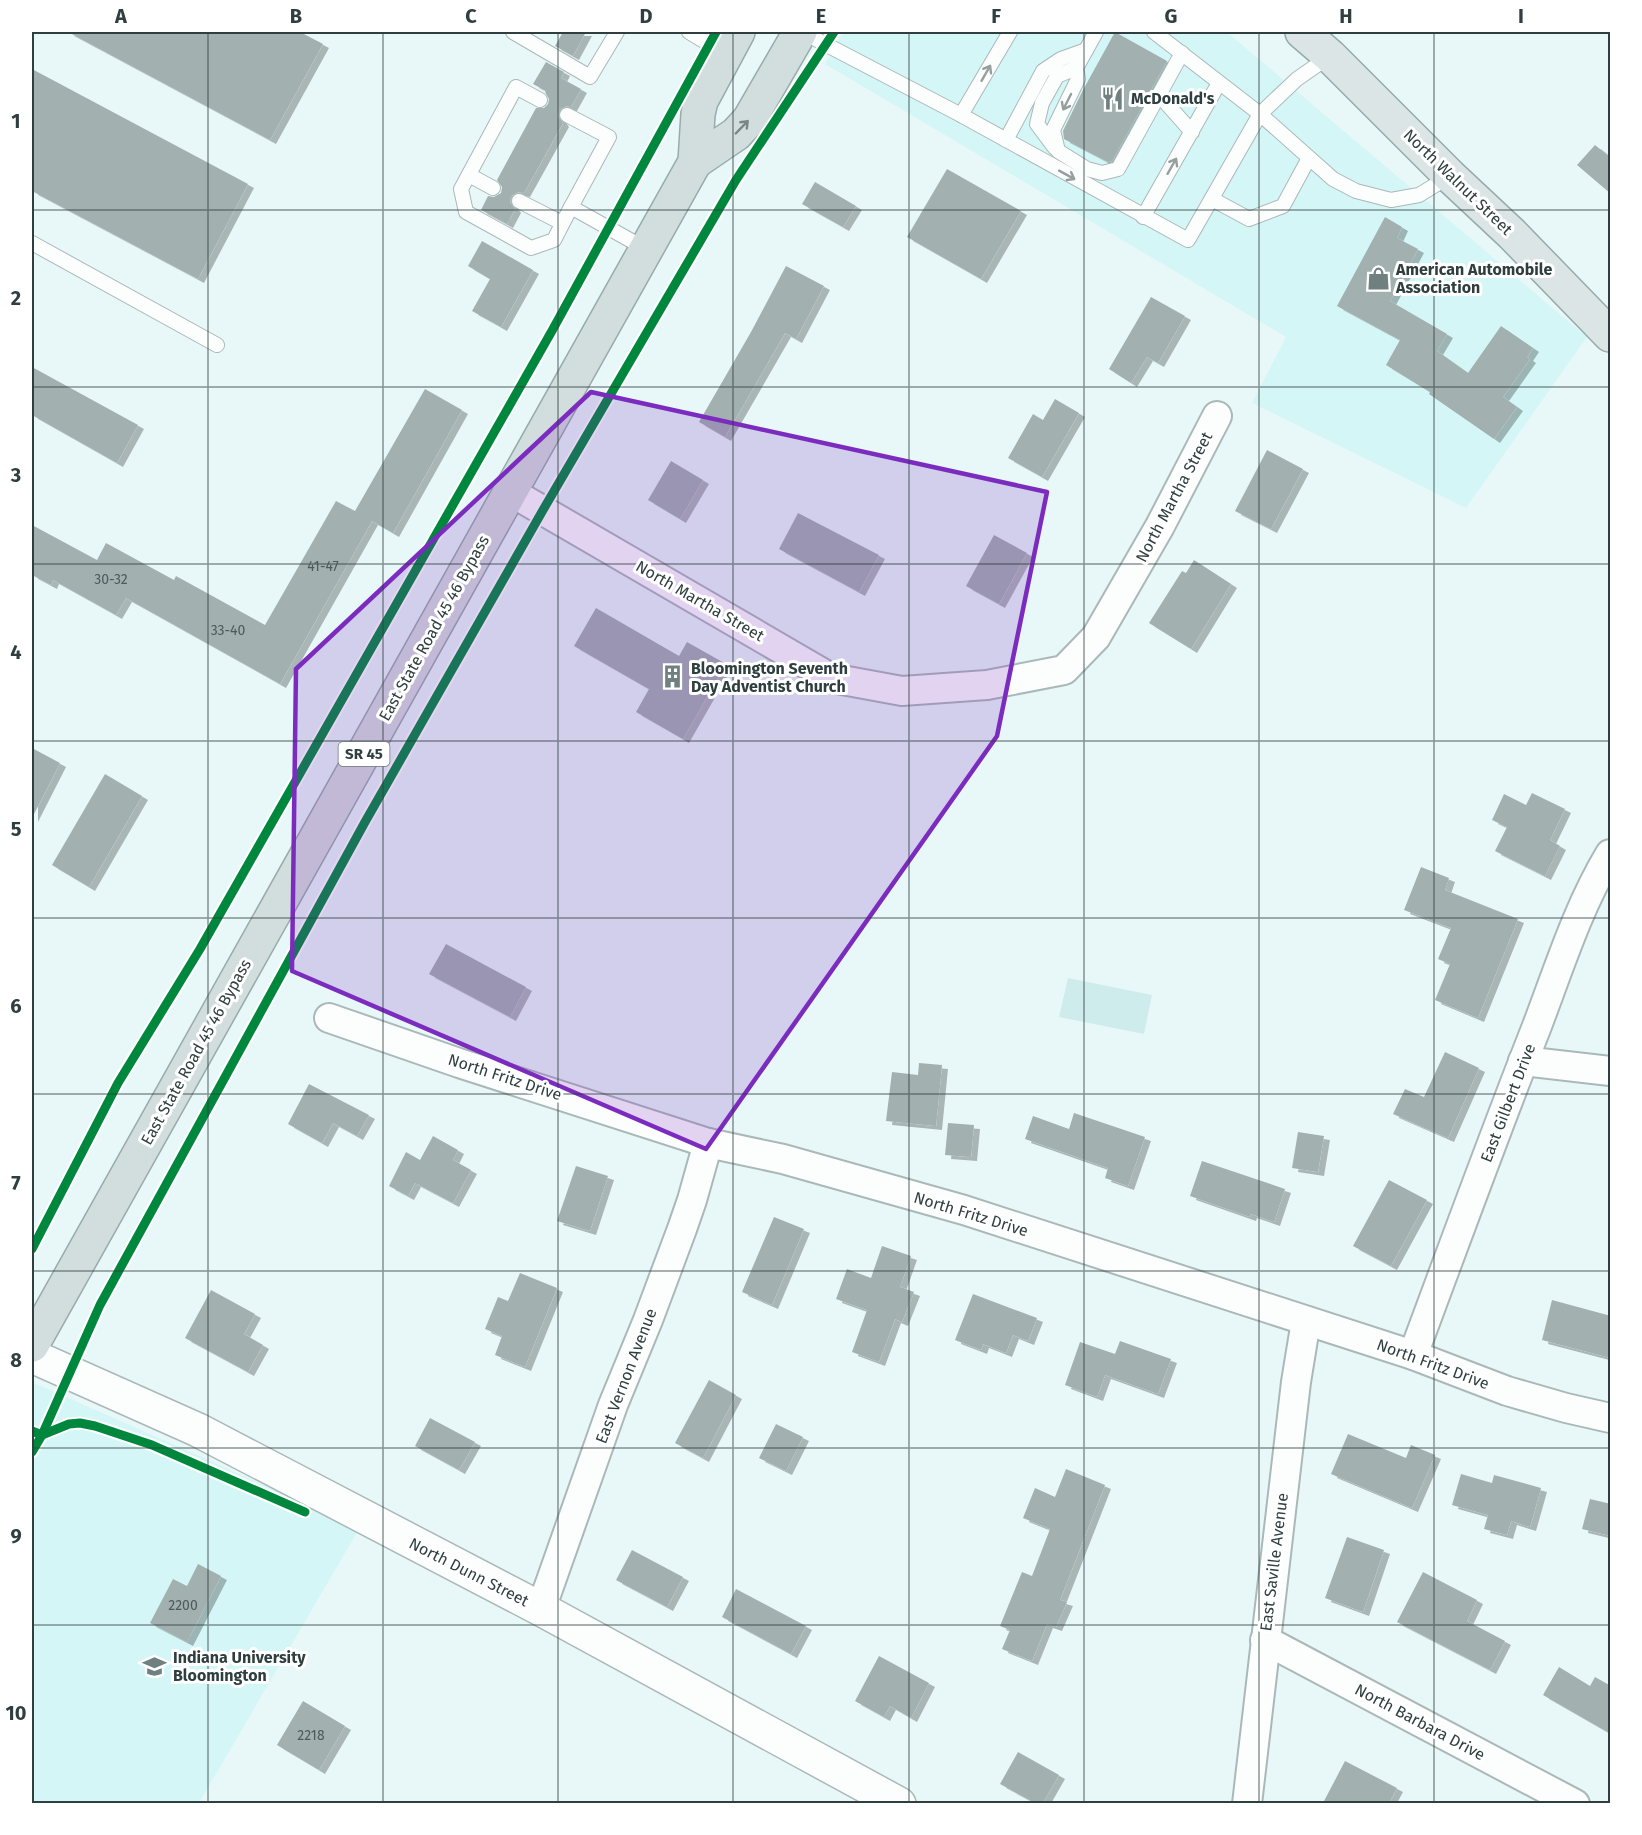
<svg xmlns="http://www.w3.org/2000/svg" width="1642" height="1835" viewBox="0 0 1642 1835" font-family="'Fira Sans',sans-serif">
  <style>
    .built { fill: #d5f6f6 }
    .green { fill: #cfecec }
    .building { fill: #a2b0b0; filter: url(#shadow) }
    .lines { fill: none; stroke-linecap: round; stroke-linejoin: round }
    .service-casing { stroke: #aab8b8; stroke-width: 16 }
    .minor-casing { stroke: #aab8b8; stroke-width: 32 }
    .tertiary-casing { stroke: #aab8b8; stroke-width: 36 }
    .primary-casing { stroke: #97abab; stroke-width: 36 }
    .trunk-casing { stroke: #97abab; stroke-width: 36 }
    .service { stroke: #fcfefe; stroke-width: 14 }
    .minor { stroke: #fcfefe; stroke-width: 28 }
    .tertiary { stroke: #fcfefe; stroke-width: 33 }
    .primary { stroke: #dce5e5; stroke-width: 33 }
    .trunk { stroke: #d2dddd; stroke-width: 33 }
    .cycleway-casing { stroke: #fff; stroke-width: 13 }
    .cycleway { stroke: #00873e; stroke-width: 9 }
    .oneway { stroke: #969e9e }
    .oneway2 { stroke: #788686 }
    .marked { fill: #7b2cbf; fill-opacity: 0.2; stroke: #7b2cbf; stroke-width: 4.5; stroke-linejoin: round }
    .grid { fill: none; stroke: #2f3e3e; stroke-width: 1.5; stroke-opacity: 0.55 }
    .labels { text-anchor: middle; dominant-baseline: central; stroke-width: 6; stroke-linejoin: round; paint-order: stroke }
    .number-label { font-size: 14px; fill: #4c5a5a }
    .shield { fill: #fff; stroke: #6d7878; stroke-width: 1.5 }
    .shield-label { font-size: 15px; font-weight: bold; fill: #2f3e3e }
    .poi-label { font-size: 16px; font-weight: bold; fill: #2f3e3e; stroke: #fff; text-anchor: start }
    .street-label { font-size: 16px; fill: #2f3e3e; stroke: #fff }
    .neatline { fill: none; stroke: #2f3e3e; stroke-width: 2 }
    .grid-label { font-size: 20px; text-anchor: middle; font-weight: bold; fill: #2f3e3e }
  </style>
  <defs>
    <filter id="shadow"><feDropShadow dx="6" dy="4" stdDeviation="0" flood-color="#0004"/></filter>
  </defs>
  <rect width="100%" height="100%" fill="#e8f8f8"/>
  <!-- built -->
  <g class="built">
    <path d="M843 32H1227L1587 337 1466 508 1252 403 1286 337 825 64Z"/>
    <path d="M32 1382 193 1453 359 1529 199 1803H32Z"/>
  </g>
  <!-- green -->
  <path class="green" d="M1068 978 1152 995 1144 1034 1059 1017Z"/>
  <!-- building -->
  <g class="building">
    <path d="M68 32H300L323 44 270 140Z"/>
    <path d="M563 32H586L573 56 555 46Z"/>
    <path d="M1115 32 1167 61 1112 161 1108 162 1064 139 1063 131 1083 90Z"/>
    <path d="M546 62 564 72 561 78 581 89 571 107 566 106 559 110 558 116 563 123 524 193 518 192 511 196 510 202 515 209 507 224 481 210 488 196 494 197 501 193 502 187 497 180 536 108H544L548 104 549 99 545 92 546 91 533 84Z"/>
    <path d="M32 69 248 184 198 279 32 191Z"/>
    <path d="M1595 145 1611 158V194L1577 165Z"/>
    <path d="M947 169 1021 211 981 279 907 237Z"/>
    <path d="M815 182 856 206 843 227 802 204Z"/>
    <path d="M1385 217 1402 227 1397 238 1418 249 1390 301 1447 334 1437 351 1468 373 1501 326 1533 348 1527 357 1530 359 1503 397 1517 407 1494 439 1429 394 1430 392 1386 365 1400 340 1337 306Z"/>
    <path d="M482 241 533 270 501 327 472 311 490 279 468 266Z"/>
    <path d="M786 266 824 286 796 339 785 333 725 437 699 422 751 332Z"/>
    <path d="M1151 297 1185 316 1158 363 1147 357 1131 383 1109 369Z"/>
    <path d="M32 367 138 425 117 463 32 415Z"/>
    <path d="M425 389 462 410 393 533 372 521 280 684 126 598 116 615 53 580 51 585 32 575V525L97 560 106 543 174 580 176 576 265 625 336 501 355 511Z"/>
    <path d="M1055 399 1079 413 1042 477 1008 458 1033 414 1043 420Z"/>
    <path d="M1267 450 1303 469 1271 529 1235 511Z"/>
    <path d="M671 461 703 480 680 519 648 500Z"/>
    <path d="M798 513 879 555 859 592 779 549Z"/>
    <path d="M994 535 1027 553 999 604 966 586Z"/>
    <path d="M1194 560 1231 584 1191 649 1149 623 1182 571 1186 573Z"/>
    <path d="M596 608 679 656 687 642 726 664 683 739 636 712 649 689 574 646Z"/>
    <path d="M32 748 60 763 32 818Z"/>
    <path d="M105 774 142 796 89 887 52 865Z"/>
    <path d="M1532 793 1565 809 1550 840 1560 846 1545 876 1495 851 1507 827 1492 820 1504 794 1526 805Z"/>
    <path d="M1421 867 1449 878 1445 890 1518 919 1478 1018 1435 1000 1450 964 1438 959 1451 928 1404 910Z"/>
    <path d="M446 944 526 987 510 1017 429 974Z"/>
    <path d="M1445 1052 1479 1068 1448 1138 1393 1114 1405 1089 1424 1097Z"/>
    <path d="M919 1063 942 1065 936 1126 886 1121 892 1072 918 1075Z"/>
    <path d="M309 1084 369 1115 357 1136 333 1123 322 1143 288 1124Z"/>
    <path d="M1074 1113 1145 1137 1128 1186 1105 1178 1108 1168 1025 1139 1033 1116 1069 1129Z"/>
    <path d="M948 1123 974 1125 971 1157 945 1155Z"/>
    <path d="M1298 1132 1324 1136 1318 1172 1292 1168Z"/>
    <path d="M433 1136 458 1150 453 1160 471 1170 453 1203 415 1183 408 1196 389 1186 406 1152 420 1160Z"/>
    <path d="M1202 1161 1285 1189 1274 1222 1251 1214 1250 1217 1190 1196Z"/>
    <path d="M576 1166 608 1176 590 1231 557 1221Z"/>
    <path d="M1389 1180 1427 1200 1391 1266 1353 1246Z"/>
    <path d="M774 1217 804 1229 772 1305 742 1292Z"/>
    <path d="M882 1246 911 1256 900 1287 914 1292 902 1322 895 1319 879 1362 852 1352 867 1310 836 1299 847 1269 871 1278Z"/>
    <path d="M520 1273 557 1288 525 1367 495 1355 502 1336 485 1329 498 1297 508 1301Z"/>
    <path d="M211 1290 255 1314 244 1334 263 1345 248 1372 185 1338Z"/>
    <path d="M973 1294 1037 1318 1028 1341 1013 1335 1006 1353 983 1344 981 1350 955 1340Z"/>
    <path d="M1552 1300 1611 1316V1358L1542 1340Z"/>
    <path d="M1120 1341 1171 1359 1158 1394 1105 1375 1097 1397 1065 1385 1080 1342 1115 1354Z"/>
    <path d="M709 1380 736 1395 703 1458 675 1443Z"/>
    <path d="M430 1418 475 1442 459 1470 415 1446Z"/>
    <path d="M776 1424 803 1437 786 1471 759 1458Z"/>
    <path d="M1348 1434 1406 1458 1411 1445 1435 1455 1412 1508 1331 1474Z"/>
    <path d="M1066 1469 1105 1485 1060 1600 1067 1602 1056 1627 1047 1624 1032 1661 1002 1649 1010 1630 1000 1626 1022 1572 1032 1576 1050 1529 1023 1518 1035 1488 1055 1497Z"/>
    <path d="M1461 1474 1492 1483 1494 1475 1541 1488 1530 1527 1511 1521 1507 1535 1484 1529 1488 1515 1452 1505Z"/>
    <path d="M1590 1499 1611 1504V1536L1582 1529Z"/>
    <path d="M1347 1537 1384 1550 1363 1612 1325 1598Z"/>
    <path d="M632 1550 683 1577 667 1607 616 1580Z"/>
    <path d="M198 1564 221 1576 187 1642 150 1623 173 1579 187 1586Z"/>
    <path d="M1423 1572 1477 1600 1467 1621 1505 1641 1490 1670 1397 1622Z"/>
    <path d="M736 1589 806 1626 791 1654 722 1617Z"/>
    <path d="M879 1656 929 1683 911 1718 890 1706 884 1717 855 1701Z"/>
    <path d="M1559 1667 1590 1686 1595 1677 1611 1686V1734L1543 1695Z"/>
    <path d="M303 1701 345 1726 319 1770 277 1745Z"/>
    <path d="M1018 1752 1059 1775 1043 1803H1035L1000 1784Z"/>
    <path d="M1345 1761 1397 1788 1389 1803H1323Z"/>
  </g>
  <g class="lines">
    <defs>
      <g id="service">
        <path d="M513 32 590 77 617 32"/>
        <path d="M689 32 712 46 720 60"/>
        <path d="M802 32 961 115 1188 240 1260 114 1297 79 1330 56"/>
        <path d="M1096 32 1076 68 1078 79 1053 130 1058 151 1087 169 1102 173 1118 169 1182 53"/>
        <path d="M1154 32 1260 114 1333 179 1356 191 1391 200 1419 195 1450 176"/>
        <path d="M1159 95 1192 132"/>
        <path d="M540 100 516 87 461 189 466 212 531 248 554 240 571 207 646 249"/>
        <path d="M567 115 609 137 571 207"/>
        <path d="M961 115 1010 32"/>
        <path d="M1006 140 1043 71 1061 59 1086 50"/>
        <path d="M1055 148 1037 124 1042 103 1057 76 1076 68"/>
        <path d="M469 175 493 188"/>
        <path d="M1212 199 1249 219 1283 206 1309 158"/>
        <path d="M519 201 562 223"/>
        <path d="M1143 217 1219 83"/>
        <path d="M32 243 217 345"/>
      </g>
      <g id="minor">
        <path d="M511 492 831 678 902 691 987 685 1064 670 1096 637 1160 526 1217 416"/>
        <path d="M329 1018 459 1063 708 1143 783 1159 964 1210 1413 1355 1507 1391 1566 1408 1610 1418"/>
        <path d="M1523 1061 1610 1071"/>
        <path d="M1413 1355C1454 1245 1494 1135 1537 1026 1559 968 1578 907 1610 854"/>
        <path d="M541 1609 613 1405 648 1320 682 1229 692 1200 708 1143"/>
        <path d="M1265 1640 1575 1804"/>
        <path d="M1247 1804 1296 1382 1306 1321"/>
      </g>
      <path id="tertiary" d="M32 1356 198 1430 541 1609 899 1804"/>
      <path id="primary" d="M1302 32 1330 56 1450 176 1512 234 1610 335"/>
      <g id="trunk">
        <path d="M695 162 736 134 749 120 800 32"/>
        <path d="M32 1345 695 162 698 114 701 101 738 32"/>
      </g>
    </defs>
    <!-- service casing -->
    <use href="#service" class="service-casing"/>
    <!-- minor casing -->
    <use href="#minor" class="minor-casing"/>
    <!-- tertiary casing -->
    <use href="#tertiary" class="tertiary-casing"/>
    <!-- primary casing -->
    <use href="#primary" class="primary-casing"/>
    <!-- trunk casing -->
    <use href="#trunk" class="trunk-casing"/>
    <!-- service -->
    <use href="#service" class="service"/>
    <!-- minor -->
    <use href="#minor" class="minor"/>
    <!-- tertiary -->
    <use href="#tertiary" class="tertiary"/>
    <!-- primary -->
    <use href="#primary" class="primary"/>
    <!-- trunk -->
    <use href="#trunk" class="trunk"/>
    <defs>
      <g id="cycleway">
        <path d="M32 1249 118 1083 200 949 553 329 716 32"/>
        <path d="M32 1431 42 1435 69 1424 80 1423 95 1426 152 1445 305 1512"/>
        <path d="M32 1452 42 1435 100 1305 365 822 543 510 736 180 834 32"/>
      </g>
    </defs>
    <!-- cycleway casing -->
    <use href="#cycleway" class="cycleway-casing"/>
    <!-- cycleway -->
    <use href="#cycleway" class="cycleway"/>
  </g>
  <!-- one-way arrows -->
  <defs><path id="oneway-shaft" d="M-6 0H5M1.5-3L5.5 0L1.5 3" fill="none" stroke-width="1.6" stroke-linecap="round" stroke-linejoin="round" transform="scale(1.5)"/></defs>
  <g class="oneway">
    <use href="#oneway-shaft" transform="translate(986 73) rotate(-60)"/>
    <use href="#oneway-shaft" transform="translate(1067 102) rotate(117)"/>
    <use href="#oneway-shaft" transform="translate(1172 166) rotate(-60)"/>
    <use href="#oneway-shaft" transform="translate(1067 175) rotate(29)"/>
  </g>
  <use class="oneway2" href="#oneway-shaft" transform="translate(742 127) rotate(-46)"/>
  <!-- marked area -->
  <path class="marked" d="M591 392 1047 492 997 736 706 1149 292 971 296 669Z"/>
  <!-- grid -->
  <path class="grid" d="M208 32V1804M383 32V1804M558 32V1804M733 32V1804M909 32V1804M1084 32V1804M1259 32V1804M1434 32V1804M32 210H1610M32 387H1610M32 564H1610M32 741H1610M32 918H1610M32 1094H1610M32 1271H1610M32 1448H1610M32 1625H1610"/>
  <!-- icons -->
  <defs>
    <symbol id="restaurant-bare" viewBox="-9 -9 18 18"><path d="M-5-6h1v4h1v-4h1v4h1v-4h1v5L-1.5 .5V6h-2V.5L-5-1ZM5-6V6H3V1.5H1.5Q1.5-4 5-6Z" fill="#707f7f" stroke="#fff" stroke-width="2.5" paint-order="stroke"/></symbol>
    <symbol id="shop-bare" viewBox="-9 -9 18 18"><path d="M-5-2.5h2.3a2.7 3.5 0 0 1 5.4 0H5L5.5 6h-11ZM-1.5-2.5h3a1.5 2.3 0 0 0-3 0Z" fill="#707f7f" stroke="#fff" stroke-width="2.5" paint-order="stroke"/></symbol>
    <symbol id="building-bare" viewBox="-9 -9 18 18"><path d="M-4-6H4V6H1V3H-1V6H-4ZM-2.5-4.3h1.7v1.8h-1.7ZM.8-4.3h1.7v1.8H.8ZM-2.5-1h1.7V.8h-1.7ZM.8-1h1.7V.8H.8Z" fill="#707f7f" stroke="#fff" stroke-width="2.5" paint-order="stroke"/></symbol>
    <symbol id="university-bare" viewBox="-9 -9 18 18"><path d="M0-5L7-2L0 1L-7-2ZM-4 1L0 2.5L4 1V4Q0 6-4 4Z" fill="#707f7f" stroke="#fff" stroke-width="2.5" paint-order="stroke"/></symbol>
  </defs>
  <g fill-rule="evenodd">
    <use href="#restaurant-bare" x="1096" y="82" width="33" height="33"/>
    <use href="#shop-bare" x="1362" y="262" width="33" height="33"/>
    <use href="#building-bare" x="656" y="660" width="33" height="33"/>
    <use href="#university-bare" x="138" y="1650" width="33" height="33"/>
  </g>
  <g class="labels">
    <!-- number labels -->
    <g class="number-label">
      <text x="323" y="566">41-47</text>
      <text x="111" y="579">30-32</text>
      <text x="228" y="630">33-40</text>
      <text x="183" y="1605">2200</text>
      <text x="311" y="1735">2218</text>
    </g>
    <!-- shield labels -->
    <rect class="shield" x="338.5" y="742" width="51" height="24" rx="4.5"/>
    <g class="shield-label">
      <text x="364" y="754">SR 45</text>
    </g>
    <!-- poi labels -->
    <g class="poi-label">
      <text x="1131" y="98">McDonald's</text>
      <text x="1396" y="269">American Automobile<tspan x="1396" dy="18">Association</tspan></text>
      <text x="691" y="668">Bloomington Seventh<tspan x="691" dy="18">Day Adventist Church</tspan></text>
      <text x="173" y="1657">Indiana University<tspan x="173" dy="18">Bloomington</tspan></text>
    </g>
    <!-- street labels -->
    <g class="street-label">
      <text transform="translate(1458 182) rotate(44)">North Walnut Street</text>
      <text transform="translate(1174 497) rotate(-62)">North Martha Street</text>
      <text transform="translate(700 601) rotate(30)">North Martha Street</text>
      <text transform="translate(434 628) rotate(-61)">East State Road 45 46 Bypass</text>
      <text transform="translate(196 1052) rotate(-61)">East State Road 45 46 Bypass</text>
      <text transform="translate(505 1077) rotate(18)">North Fritz Drive</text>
      <text transform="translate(1508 1103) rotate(-69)">East Gilbert Drive</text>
      <text transform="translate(971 1214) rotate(17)">North Fritz Drive</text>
      <text transform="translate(1433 1364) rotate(20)">North Fritz Drive</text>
      <text transform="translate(626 1376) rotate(-69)">East Vernon Avenue</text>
      <text transform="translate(1274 1562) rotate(-83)">East Saville Avenue</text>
      <text transform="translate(469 1572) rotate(27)">North Dunn Street</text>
      <text transform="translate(1420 1722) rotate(28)">North Barbara Drive</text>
    </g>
  </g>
  <!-- border -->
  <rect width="1642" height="1835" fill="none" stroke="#ffffff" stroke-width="66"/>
  <rect x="33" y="33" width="1576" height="1769" class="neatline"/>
  <g class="grid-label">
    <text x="121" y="23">A</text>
    <text x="296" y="23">B</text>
    <text x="471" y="23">C</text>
    <text x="646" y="23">D</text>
    <text x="821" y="23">E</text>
    <text x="996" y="23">F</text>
    <text x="1171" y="23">G</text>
    <text x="1346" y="23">H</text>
    <text x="1521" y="23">I</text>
    <text x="16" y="128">1</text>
    <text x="16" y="305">2</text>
    <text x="16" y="482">3</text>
    <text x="16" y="659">4</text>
    <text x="16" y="836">5</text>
    <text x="16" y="1013">6</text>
    <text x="16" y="1190">7</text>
    <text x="16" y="1367">8</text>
    <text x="16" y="1543">9</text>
    <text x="16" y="1720">10</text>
  </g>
</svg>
